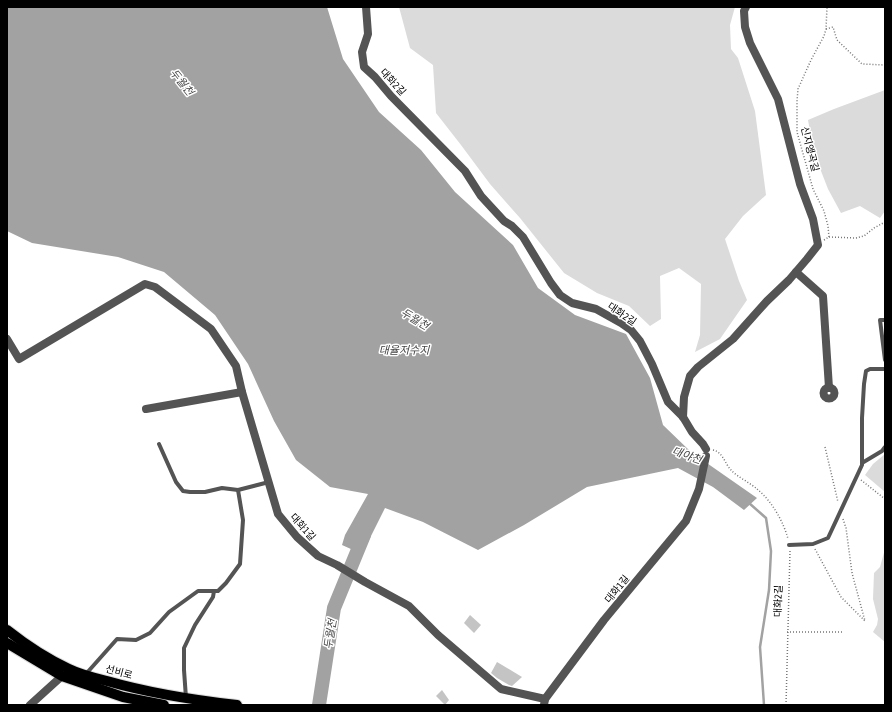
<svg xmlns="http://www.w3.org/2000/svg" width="892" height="712" viewBox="0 0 892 712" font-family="'Asap Condensed','Noto Sans KR',sans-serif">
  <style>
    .green { fill: #dbdbdb }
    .water { fill: #a2a2a2 }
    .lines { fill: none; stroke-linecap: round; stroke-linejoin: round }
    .stream { stroke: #a2a2a2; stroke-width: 2.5 }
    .river { stroke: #a2a2a2; stroke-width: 14 }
    .building { fill: #c4c4c4 }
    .primary-casing { stroke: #dbdbdb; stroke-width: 12 }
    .path { stroke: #767676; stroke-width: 1.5; stroke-dasharray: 1 2; stroke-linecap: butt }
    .lane { stroke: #545454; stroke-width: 4 }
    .street { stroke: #545454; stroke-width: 8 }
    .primary { stroke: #000; stroke-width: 10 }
    .labels { text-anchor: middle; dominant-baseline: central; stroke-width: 3; stroke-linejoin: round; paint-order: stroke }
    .street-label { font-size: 10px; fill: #000; stroke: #fff }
    .water-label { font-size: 11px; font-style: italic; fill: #434343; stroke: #fff }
  </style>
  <rect width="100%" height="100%" fill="#fff"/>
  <!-- green -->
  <g class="green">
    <path d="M399 7H735L730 25 731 49 738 58 755 111 766 195 743 216 725 239 739 281 747 300 720 339 695 352 700 335 701 284 679 268 660 276 661 319 650 326 629 306 597 293 564 273 520 218 490 184 461 145 436 113 433 65 410 48Z"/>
    <path d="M885 90V211L880 218 860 206 841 213 828 189 814 153 808 120 834 109Z"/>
    <path d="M885 454V492L865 475 873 464Z"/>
    <path d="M885 549V642L873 632 877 625 878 619 873 599 874 573 880 567Z"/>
  </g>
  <!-- water -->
  <path class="water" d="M7 7H327L343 59 379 112 421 150 455 192 513 245 538 288 575 315 626 334 650 378 663 425 691 452 757 498 744 510 713 487 678 468 587 487 524 525 478 550 423 522 385 508 362 554 342 545 345 535 368 494 330 487 296 460 274 421 248 364 215 315 164 272 118 257 32 243 7 231Z"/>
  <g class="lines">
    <!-- stream -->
    <path class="stream" d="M749 503 766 518 771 551 769 590 760 647 764 705"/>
    <!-- river -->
    <path class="river" d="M319 705 334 608 364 535"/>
  </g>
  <!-- building -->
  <g class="building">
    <path d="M470 615 481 625 474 633 464 623Z"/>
    <path d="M497 662 522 677 512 686 509 685 497 678 491 673Z"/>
    <path d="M442 690 449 700 445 705 436 696Z"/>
  </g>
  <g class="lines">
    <defs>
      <g id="primary">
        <path d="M7 630C26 645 47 659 69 669 81 675 94 678 107 681 149 693 193 700 237 705"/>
        <path d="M7 643 62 676 123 697 164 705"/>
      </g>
    </defs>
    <!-- primary casing -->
    <use href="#primary" class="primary-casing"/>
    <!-- path -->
    <g class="path">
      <path d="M826 29 833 27 837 40 862 64 885 65"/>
      <path d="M829 237 856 238 864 236 874 228 885 222"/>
      <path d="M824 240 829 237 828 226 824 211 813 189 797 132V101L798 89 811 60 824 36 826 29 827 7"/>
      <path d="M825 447 838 502"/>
      <path d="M713 450C723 452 725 464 731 470 737 477 751 483 758 490 772 501 784 523 788 539"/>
      <path d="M861 480 885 499"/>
      <path d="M843 519 846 528 852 573 865 621"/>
      <path d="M815 549 841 597 865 621"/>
      <path d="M787 632H842"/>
      <path d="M786 705 790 551"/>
    </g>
    <!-- lane -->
    <g class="lane">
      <path d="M885 320H880L885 360"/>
      <path d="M159 444 176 482 183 491 190 492H205L222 488 238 490 269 482"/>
      <path d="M862 463 882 451 885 447"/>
      <path d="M789 545 813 544 828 538 862 465V418L864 384 866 371 870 369H885"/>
      <path d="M85 675 117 639 136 640 150 633 169 612 198 591H218L226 583 240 564 243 520 238 490"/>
      <path d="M186 698 184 670V648L195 625 213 597 214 591"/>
    </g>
    <!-- street -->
    <g class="street">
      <path d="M366 7 368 34 362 52 364 67 375 77 391 96 465 171 481 196 504 221 512 226 523 237 551 283 560 295 572 303 596 309 621 323 631 330 640 341 652 364 668 402 683 417 692 432 703 444 706 449"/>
      <path d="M796 272 823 296 829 388"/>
      <path d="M7 339 19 359 145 284 155 287 211 329 236 366 242 392 278 514 297 537 318 556 337 565 365 582 409 606 438 635 501 689 545 699"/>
      <circle cx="829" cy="393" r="5.5"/>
      <path d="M146 409 242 392"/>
      <path d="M683 417 684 397 690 376 698 367 733 339 767 301 789 280 807 259 818 245 813 219 800 184 778 99 750 43 745 27 744 11 746 7"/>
      <path d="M30 705 62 676"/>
      <path d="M544 705 545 699 604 620 686 521 699 489 706 456"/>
    </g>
    <!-- primary -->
    <use href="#primary" class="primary"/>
  </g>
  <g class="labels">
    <!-- street labels -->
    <g class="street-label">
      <text transform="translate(393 82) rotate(47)">대화2길</text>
      <text transform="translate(810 149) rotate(76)">신지앵곡길</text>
      <text transform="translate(622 314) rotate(34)">대화2길</text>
      <text transform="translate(303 527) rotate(48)">대화1길</text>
      <text transform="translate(617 589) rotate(-51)">대화1길</text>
      <text transform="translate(778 601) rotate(-88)">대화2길</text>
      <text transform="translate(119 672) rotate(15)">선비로</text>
    </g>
    <!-- water labels -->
    <g class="water-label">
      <text transform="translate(182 82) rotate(51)">두월천</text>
      <text transform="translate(415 319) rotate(31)">두월천</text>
      <text x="404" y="350">대율저수지</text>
      <text transform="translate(687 455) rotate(19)">대야천</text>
      <text transform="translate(330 634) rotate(-81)">두월천</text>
    </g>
  </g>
  <!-- border -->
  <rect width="892" height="712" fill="none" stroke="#000000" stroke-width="16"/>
</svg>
